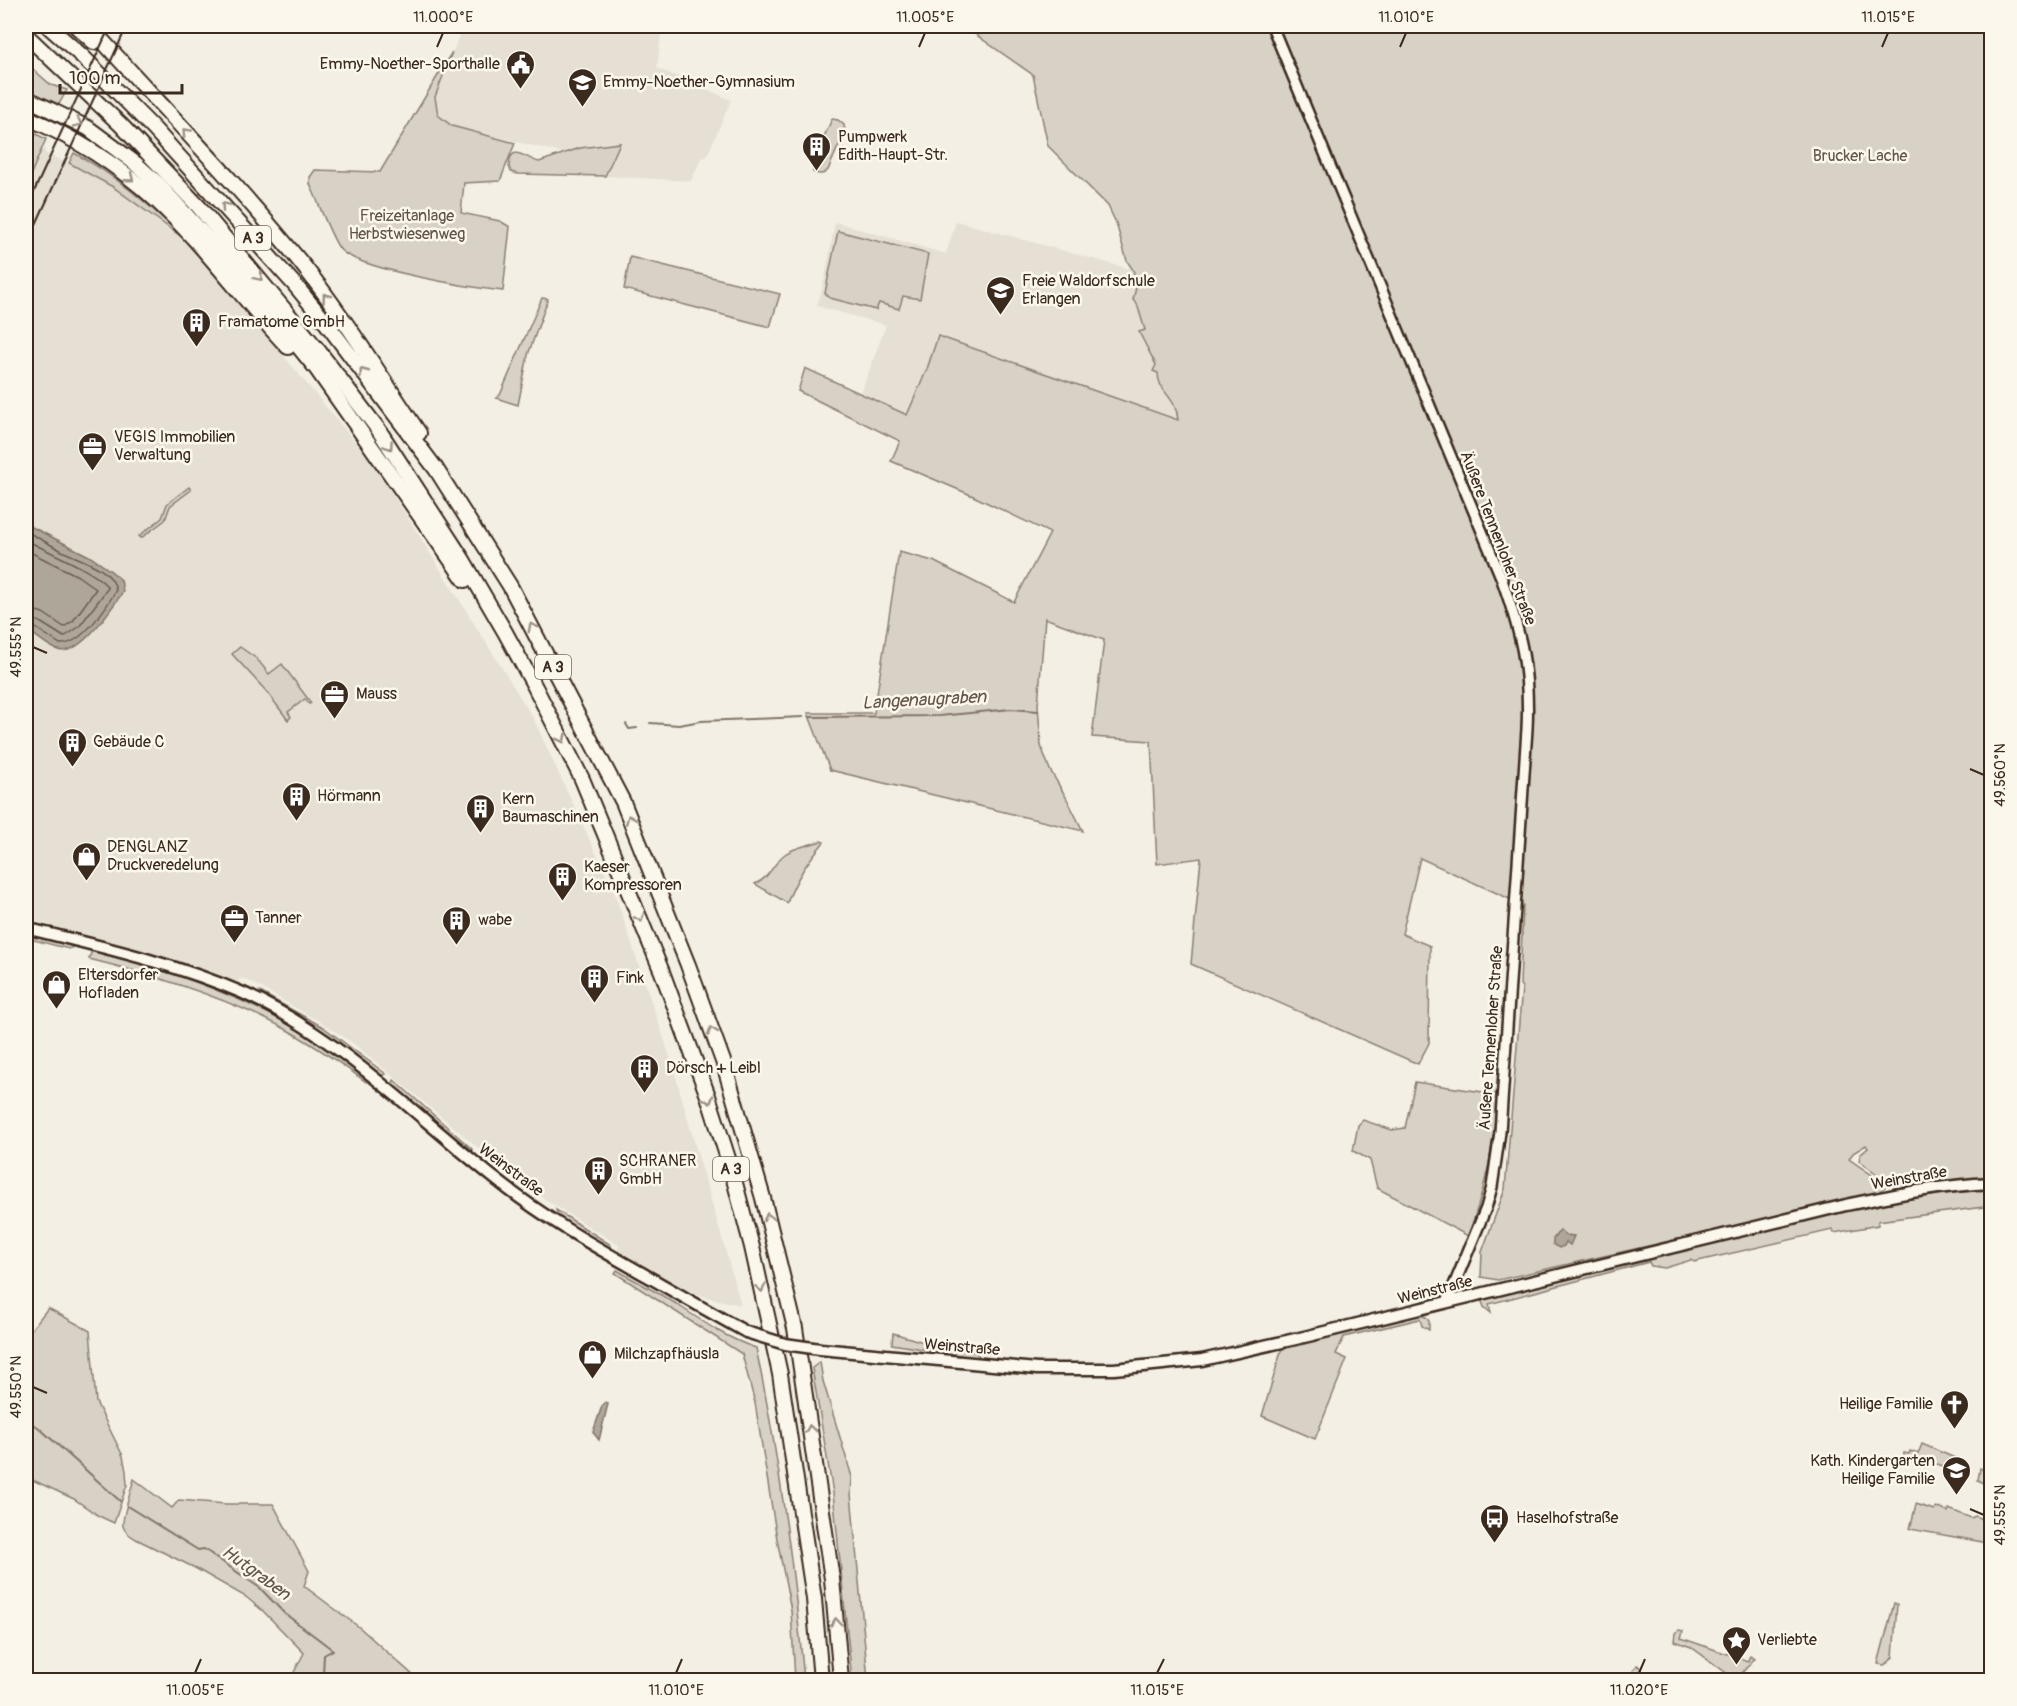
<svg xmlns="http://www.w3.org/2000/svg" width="2017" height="1706" viewBox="0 0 2017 1706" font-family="Pangolin,sans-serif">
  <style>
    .built { fill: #e5dfd4 }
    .green { fill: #d8d1c6; stroke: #8a7e72; stroke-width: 1.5 }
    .water { fill: #afa69a; stroke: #817468; stroke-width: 1.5 }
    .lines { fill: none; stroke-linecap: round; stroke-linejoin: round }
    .shore { stroke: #695c50; stroke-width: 1.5 }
    .stream { stroke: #817468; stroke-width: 2 }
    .tertiary-casing { stroke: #3b2a1e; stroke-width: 14 }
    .secondary-casing { stroke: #3b2a1e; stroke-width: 15 }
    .motorway-casing { stroke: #3b2a1e; stroke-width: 18 }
    .tertiary { stroke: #fbf7ec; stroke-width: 9 }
    .secondary { stroke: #fbf7ec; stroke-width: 10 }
    .motorway { stroke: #fbf7ec; stroke-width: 14 }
    .rail { stroke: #3b2a1e; stroke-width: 2 }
    .secondary-bridge-casing { stroke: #3b2a1e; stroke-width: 15; stroke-linecap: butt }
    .secondary-bridge { stroke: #fbf7ec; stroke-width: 10 }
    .oneway { stroke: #9b9085 }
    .ticks { fill: none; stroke: #3b2a1e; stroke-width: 2 }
    .labels { text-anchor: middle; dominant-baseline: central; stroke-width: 5; stroke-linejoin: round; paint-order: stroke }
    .shield { fill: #fbf7ec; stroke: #75685c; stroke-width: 1.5 }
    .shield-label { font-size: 15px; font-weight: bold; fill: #3b2a1e }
    .poi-label { font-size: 16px; fill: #3b2a1e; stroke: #fbf7ec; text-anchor: start }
    .park-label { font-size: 16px; fill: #625448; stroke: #fbf7ec }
    .street-label { font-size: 16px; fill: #3b2a1e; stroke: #fbf7ec }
    .water-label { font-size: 18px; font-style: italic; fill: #645549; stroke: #fbf7ec }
    .neatline { fill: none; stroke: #3b2a1e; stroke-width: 2 }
    .ticks-label { font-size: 15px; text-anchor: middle; fill: #3b2a1e }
  </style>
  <rect width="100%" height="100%" fill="#f3efe4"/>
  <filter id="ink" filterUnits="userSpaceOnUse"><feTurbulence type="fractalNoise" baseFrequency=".0167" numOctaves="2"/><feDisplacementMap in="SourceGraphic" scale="12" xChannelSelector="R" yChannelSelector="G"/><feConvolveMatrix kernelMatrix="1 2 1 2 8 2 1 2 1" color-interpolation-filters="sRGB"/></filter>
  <g filter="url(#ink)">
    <!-- built -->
    <g class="built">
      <path d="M463 26H662L657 68 731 100 706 158 702 157 691 181 605 176 619 143 580 148 563 153 452 126 438 115 435 97Z"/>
      <path d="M44 143 45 153 92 174 145 209 183 238 202 258 376 467 532 716 614 892 670 1057 741 1305 706 1297 677 1286 618 1254 619 1245 549 1202 505 1170 353 1043 322 1023 251 982 242 978 238 981H230L124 945 26 919V184Z"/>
      <path d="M956 221 1133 270 1182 417 1179 420 932 356 907 415 861 393 886 325 817 306 825 278 835 222 946 254Z"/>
      <path d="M1897 1675H1900L1957 1680H1881L1887 1677Z"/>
    </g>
    <!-- green -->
    <g class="green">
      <path d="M981 26H1991V1179L1898 1189 1859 1161 1860 1155 1868 1148 1866 1145 1853 1153 1849 1159 1885 1184V1187L1876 1194 1498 1280 1481 1277 1482 1252 1505 1189 1522 987 1520 985 1523 905 1420 858 1402 934 1430 946 1429 1043 1418 1064 1191 964 1201 858 1157 864 1151 741 1092 737 1104 640 1045 618 1038 705 1041 746 1050 770 1066 797 1083 831 830 770 808 713H874L899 552 933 561 1014 602 1050 533 971 495 891 461 900 441 798 391 805 368 907 415 927 369 938 336 1178 420C1176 395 1158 393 1158 373L1153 371 1156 365 1139 332 1145 330 1137 304 1133 300 1137 283 1133 270 1127 261 1116 223 1108 206 1048 146 1033 75 975 34Z"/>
      <path d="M452 52 435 97 438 115 452 126 515 143 500 181 464 183 461 213 500 221 510 227 503 291C475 288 353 269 339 248 328 231 319 203 310 184V177L315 170 380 172Z"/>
      <path d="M26 63 51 85 67 90 59 104 26 90Z"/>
      <path d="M832 119 838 120 844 125 845 131 828 170C824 175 819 175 813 172L812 163Z"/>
      <path d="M36 134 46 139 26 185V158Z"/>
      <path d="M620 143 605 176 518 174 511 172 509 167C510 141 526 159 539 162L580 148Z"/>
      <path d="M74 153C116 175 150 205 183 238L113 187 69 163Z"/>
      <path d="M838 231 928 254 920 299 903 296 899 309 879 303 876 310 830 298 825 293Z"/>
      <path d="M630 257 780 294 770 327 624 289Z"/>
      <path d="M542 298 548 299 528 355 518 405 496 398 500 395Z"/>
      <path d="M189 487 191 490 170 506 165 520 141 538 139 536 162 518 167 504Z"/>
      <path d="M240 647 257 659 269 674 282 664 311 703 309 704 305 699 288 712 291 717 288 720 267 692 232 654Z"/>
      <path d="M821 841 824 842C807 862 796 879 787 903L755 884C770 878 773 863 785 854 795 847 810 845 821 841Z"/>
      <path d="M26 933 68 944 73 947 69 949 26 938Z"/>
      <path d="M92 950C173 971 250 998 320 1043 338 1054 354 1068 371 1082H366C335 1059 303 1037 268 1020 211 993 150 974 89 959Z"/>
      <path d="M260 992 323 1027 386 1074 381 1076 321 1031 263 999Z"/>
      <path d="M394 1080 470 1147 472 1149 470 1152 392 1086Z"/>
      <path d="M1415 1082 1496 1094C1496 1144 1485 1189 1468 1236L1377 1188 1370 1160 1353 1151 1358 1125 1363 1120 1392 1130 1405 1128Z"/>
      <path d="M1991 1190V1206L1878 1221V1225L1834 1233 1832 1230 1694 1262 1691 1260 1665 1268 1651 1266 1649 1262 1489 1304 1491 1313 1484 1307 1481 1299C1540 1284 1599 1273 1658 1257 1768 1229 1878 1196 1991 1190Z"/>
      <path d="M556 1210 611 1245 612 1251 561 1220 558 1217Z"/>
      <path d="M617 1270C637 1282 659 1293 678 1305 703 1322 728 1339 756 1348 779 1458 794 1568 804 1680H795L791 1610 777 1539 755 1403 742 1354 615 1273Z"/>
      <path d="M48 1308 90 1331 96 1402 123 1456 126 1471 127 1485 114 1523 99 1516 74 1499 26 1477V1336Z"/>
      <path d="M1416 1314 1426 1317 1429 1321V1330L1422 1326 1420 1319 1344 1337 1336 1354 1347 1359 1315 1439 1262 1416 1282 1348Z"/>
      <path d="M893 1333 944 1348 975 1352 979 1356 978 1358 892 1344Z"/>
      <path d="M820 1362 823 1381 852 1477 851 1494 868 1680H852L833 1493 812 1368Z"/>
      <path d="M1922 1444 1957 1459 1955 1464 1960 1467 1959 1473 1937 1464 1923 1467 1915 1462 1903 1461 1904 1453 1909 1454 1910 1451 1918 1454Z"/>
      <path d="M1980 1468 1991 1473 1990 1486 1978 1480Z"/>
      <path d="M134 1479 172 1508 179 1500 226 1504H273L309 1571 304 1586 359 1627 414 1676 424 1680H290L304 1653 263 1611 246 1597 195 1568 136 1539C131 1536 124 1532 123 1526 121 1521 132 1487 134 1479Z"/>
      <path d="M1916 1504 1934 1510 1936 1507 1948 1512 1949 1509 1971 1518 1975 1516 1986 1520 1983 1542 1910 1529Z"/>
      <path d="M1894 1603 1897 1604 1893 1657 1889 1662 1884 1665 1878 1664Z"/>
      <path d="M1679 1630 1683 1631 1681 1638 1748 1661 1750 1655 1755 1658 1736 1680 1691 1647 1675 1641 1676 1633Z"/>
      <path d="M1637 1665 1642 1668 1640 1673 1645 1674 1644 1677 1652 1680H1627Z"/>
    </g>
    <!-- water -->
    <g class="water">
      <path d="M26 524 89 556 111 571 121 580 123 592C112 607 80 658 58 650 46 646 37 635 26 630Z"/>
      <path d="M1560 1230 1565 1235 1574 1236 1570 1245 1566 1242 1564 1246 1559 1248 1553 1244V1239Z"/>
      <path d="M606 1402 608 1404 599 1440 593 1432 602 1406Z"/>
    </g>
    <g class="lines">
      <!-- shore -->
      <g class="shore">
        <path d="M26 531C38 538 51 545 64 552 81 560 113 569 116 590 107 607 81 646 60 644L36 628 26 625"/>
        <path d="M26 540C44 550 100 573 108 588L79 627 64 637 40 622 26 617"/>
        <path d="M26 550 78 576 96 589 73 621 64 627 43 613 26 608"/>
      </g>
      <!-- stream -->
      <g class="stream">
        <path d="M810 717 939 716 1011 709 1038 711"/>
        <path d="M650 723 679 725 701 721 803 717"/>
        <path d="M626 724 629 729 637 728"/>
        <path d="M26 1420 38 1427 120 1501"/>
        <path d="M127 1506 198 1550 204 1549 260 1588 284 1613 333 1650 324 1655 323 1674 326 1680"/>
      </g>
      <defs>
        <path id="tertiary" d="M1272 26 1501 577C1521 633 1530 669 1527 729L1500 1132 1492 1187 1486 1208 1447 1302"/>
        <g id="secondary">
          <path d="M26 928C98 946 174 963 243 993 341 1037 415 1116 498 1181 544 1218 596 1247 647 1276 680 1295 713 1314 746 1332"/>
          <path d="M820 1349 1037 1369H1114L1202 1360 1300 1338 1846 1205C1894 1195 1942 1185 1992 1183"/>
        </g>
        <g id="motorway">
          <path d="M48 26 82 56 154 129 295 285 327 324 436 469 510 586 623 802 688 965 724 1064 763 1198 795 1328 832 1579 841 1680"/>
          <path d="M76 26 94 42"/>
          <path d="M89 26C160 105 235 181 302 264 345 318 381 377 419 433"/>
          <path d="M26 35 121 125 199 207 317 349 378 429 463 560 505 632 535 687 582 779 662 972 708 1096 731 1168 752 1247 780 1374 814 1599 821 1680"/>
          <path d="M26 98 88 128 135 163 159 185 237 271 316 368 465 580"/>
          <path d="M26 117C74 137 118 165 156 200 205 245 243 300 288 347"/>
        </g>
      </defs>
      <!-- tertiary casing -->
      <use href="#tertiary" class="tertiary-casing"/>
      <!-- secondary casing -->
      <use href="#secondary" class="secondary-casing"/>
      <!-- motorway casing -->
      <use href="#motorway" class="motorway-casing"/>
      <!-- tertiary -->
      <use href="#tertiary" class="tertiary"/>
      <!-- secondary -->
      <use href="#secondary" class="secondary"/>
      <!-- motorway -->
      <use href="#motorway" class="motorway"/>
      <!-- rail -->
      <g class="rail">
        <path d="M26 209 110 26"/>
        <path d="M26 246 127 26"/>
      </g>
      <defs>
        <path id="secondary-bridge" d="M746 1332 785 1344 820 1349"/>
      </defs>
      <!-- secondary-bridge casing -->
      <use href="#secondary-bridge" class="secondary-bridge-casing"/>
      <!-- secondary-bridge -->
      <use href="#secondary-bridge" class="secondary-bridge"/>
    </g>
    <!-- one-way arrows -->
    <defs><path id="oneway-chevron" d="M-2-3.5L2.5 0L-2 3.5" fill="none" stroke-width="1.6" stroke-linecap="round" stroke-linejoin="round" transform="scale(1.5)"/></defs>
    <g class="oneway">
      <use href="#oneway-chevron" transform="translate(78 123) rotate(26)"/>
      <use href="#oneway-chevron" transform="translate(186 132) rotate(-133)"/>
      <use href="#oneway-chevron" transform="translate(130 178) rotate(39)"/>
      <use href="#oneway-chevron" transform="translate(225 206) rotate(-131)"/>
      <use href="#oneway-chevron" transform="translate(259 277) rotate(49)"/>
      <use href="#oneway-chevron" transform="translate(326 297) rotate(-127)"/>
      <use href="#oneway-chevron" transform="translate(363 372) rotate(-127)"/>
      <use href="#oneway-chevron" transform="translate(389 446) rotate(56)"/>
      <use href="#oneway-chevron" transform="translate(532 627) rotate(-118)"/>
      <use href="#oneway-chevron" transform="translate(562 739) rotate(63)"/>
      <use href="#oneway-chevron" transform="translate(630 819) rotate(-112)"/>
      <use href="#oneway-chevron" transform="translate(640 918) rotate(68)"/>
      <use href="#oneway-chevron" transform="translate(712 1031) rotate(-110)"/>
      <use href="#oneway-chevron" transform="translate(709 1100) rotate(72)"/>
      <use href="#oneway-chevron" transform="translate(768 1217) rotate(-104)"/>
      <use href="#oneway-chevron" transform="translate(761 1288) rotate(78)"/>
      <use href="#oneway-chevron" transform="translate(810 1429) rotate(-99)"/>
      <use href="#oneway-chevron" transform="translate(836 1622) rotate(-95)"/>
    </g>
  </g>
  <!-- ticks -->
  <path class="ticks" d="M437 47 443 33M919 47 925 33M1400 47 1406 33M1882 47 1888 33M33 647 47 653M1970 769 1984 775M33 1387 47 1393M1970 1509 1984 1515M195 1673 201 1659M676 1673 682 1659M1157 1673 1164 1659M1639 1673 1645 1659"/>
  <!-- icons -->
  <defs>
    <symbol id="civic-pin" viewBox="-11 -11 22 30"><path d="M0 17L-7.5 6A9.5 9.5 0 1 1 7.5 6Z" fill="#3b2a1e" stroke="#fbf7ec"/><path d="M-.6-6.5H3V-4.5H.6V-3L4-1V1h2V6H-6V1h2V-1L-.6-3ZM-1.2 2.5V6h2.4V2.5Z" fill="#fff"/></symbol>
    <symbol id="school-pin" viewBox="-11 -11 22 30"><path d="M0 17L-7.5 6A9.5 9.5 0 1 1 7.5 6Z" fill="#3b2a1e" stroke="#fbf7ec"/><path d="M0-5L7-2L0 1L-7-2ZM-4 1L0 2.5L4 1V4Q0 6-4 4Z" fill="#fff"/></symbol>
    <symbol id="building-pin" viewBox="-11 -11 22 30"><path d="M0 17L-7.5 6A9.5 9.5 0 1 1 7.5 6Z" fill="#3b2a1e" stroke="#fbf7ec"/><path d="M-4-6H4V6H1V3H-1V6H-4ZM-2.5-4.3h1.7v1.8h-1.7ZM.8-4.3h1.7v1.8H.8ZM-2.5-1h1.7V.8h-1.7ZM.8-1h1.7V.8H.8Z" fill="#fff"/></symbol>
    <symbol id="office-pin" viewBox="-11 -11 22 30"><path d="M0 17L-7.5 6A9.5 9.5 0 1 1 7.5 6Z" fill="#3b2a1e" stroke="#fbf7ec"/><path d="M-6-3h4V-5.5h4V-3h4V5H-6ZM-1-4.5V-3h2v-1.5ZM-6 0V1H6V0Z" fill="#fff"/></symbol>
    <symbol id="shop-pin" viewBox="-11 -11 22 30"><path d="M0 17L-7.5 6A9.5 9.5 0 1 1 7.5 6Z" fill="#3b2a1e" stroke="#fbf7ec"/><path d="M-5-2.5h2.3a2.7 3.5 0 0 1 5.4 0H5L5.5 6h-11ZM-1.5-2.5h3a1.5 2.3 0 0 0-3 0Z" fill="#fff"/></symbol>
    <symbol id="church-pin" viewBox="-11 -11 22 30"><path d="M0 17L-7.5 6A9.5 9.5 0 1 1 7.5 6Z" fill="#3b2a1e" stroke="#fbf7ec"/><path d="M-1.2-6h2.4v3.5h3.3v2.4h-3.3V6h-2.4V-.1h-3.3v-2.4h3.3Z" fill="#fff"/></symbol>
    <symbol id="bus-pin" viewBox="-11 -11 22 30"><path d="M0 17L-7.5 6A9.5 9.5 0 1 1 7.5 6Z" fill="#3b2a1e" stroke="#fbf7ec"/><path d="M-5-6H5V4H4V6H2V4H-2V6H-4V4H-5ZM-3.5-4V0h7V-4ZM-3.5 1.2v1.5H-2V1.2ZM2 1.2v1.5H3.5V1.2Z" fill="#fff"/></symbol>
    <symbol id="sight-pin" viewBox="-11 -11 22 30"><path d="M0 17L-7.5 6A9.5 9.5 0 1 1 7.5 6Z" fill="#3b2a1e" stroke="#fbf7ec"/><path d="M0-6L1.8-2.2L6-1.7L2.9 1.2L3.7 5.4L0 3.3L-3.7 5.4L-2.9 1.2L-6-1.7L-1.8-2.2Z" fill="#fff"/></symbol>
  </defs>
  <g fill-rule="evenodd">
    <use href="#civic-pin" x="504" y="48" width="33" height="45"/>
    <use href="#school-pin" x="566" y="66" width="33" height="45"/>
    <use href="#building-pin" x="800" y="130" width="33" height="45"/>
    <use href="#school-pin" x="984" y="274" width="33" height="45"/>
    <use href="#building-pin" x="180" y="306" width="33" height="45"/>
    <use href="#office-pin" x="76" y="430" width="33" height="45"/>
    <use href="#office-pin" x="318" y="678" width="33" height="45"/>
    <use href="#building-pin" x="56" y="726" width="33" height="45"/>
    <use href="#building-pin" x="280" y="780" width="33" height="45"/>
    <use href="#building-pin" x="464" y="792" width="33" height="45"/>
    <use href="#shop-pin" x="70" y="840" width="33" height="45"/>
    <use href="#building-pin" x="546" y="860" width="33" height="45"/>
    <use href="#office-pin" x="218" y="902" width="33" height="45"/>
    <use href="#building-pin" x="440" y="904" width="33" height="45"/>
    <use href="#building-pin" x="578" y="962" width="33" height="45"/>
    <use href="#shop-pin" x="40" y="968" width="33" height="45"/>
    <use href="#building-pin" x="628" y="1052" width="33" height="45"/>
    <use href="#building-pin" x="582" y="1154" width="33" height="45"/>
    <use href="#shop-pin" x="576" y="1338" width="33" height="45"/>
    <use href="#church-pin" x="1938" y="1388" width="33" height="45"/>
    <use href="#school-pin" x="1940" y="1454" width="33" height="45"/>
    <use href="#bus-pin" x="1478" y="1502" width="33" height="45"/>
    <use href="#sight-pin" x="1720" y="1624" width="33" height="45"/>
  </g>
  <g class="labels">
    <!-- shield labels -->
    <g class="shield">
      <rect x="235" y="226" width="36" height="24" rx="4.5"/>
      <rect x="535" y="655" width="36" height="24" rx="4.5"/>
      <rect x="713" y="1157" width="36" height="24" rx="4.5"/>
    </g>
    <g class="shield-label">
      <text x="253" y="238">A 3</text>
      <text x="553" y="667">A 3</text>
      <text x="731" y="1169">A 3</text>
    </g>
    <!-- poi labels -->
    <g class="poi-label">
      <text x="500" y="64" text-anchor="end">Emmy-Noether-Sporthalle</text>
      <text x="603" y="82">Emmy-Noether-Gymnasium</text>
      <text x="838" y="137">Pumpwerk<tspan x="838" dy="18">Edith-Haupt-Str.</tspan></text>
      <text x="1022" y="281">Freie Waldorfschule<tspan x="1022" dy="18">Erlangen</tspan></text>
      <text x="218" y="322">Framatome GmbH</text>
      <text x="114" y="437">VEGIS Immobilien<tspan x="114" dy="18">Verwaltung</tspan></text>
      <text x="356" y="694">Mauss</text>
      <text x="93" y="742">Gebäude C</text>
      <text x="317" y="796">Hörmann</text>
      <text x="502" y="799">Kern<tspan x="502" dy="18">Baumaschinen</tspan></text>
      <text x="107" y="847">DENGLANZ<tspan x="107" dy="18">Druckveredelung</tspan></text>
      <text x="584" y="867">Kaeser<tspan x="584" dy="18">Kompressoren</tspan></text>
      <text x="255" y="918">Tanner</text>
      <text x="478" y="920">wabe</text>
      <text x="78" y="975">Eltersdorfer<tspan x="78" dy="18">Hofladen</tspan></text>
      <text x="616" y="978">Fink</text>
      <text x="666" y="1068">Dörsch + Leibl</text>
      <text x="619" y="1161">SCHRANER<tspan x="619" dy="18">GmbH</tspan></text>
      <text x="614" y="1354">Milchzapfhäusla</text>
      <text x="1933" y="1404" text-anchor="end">Heilige Familie</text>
      <text x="1935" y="1461" text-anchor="end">Kath. Kindergarten<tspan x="1935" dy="18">Heilige Familie</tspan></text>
      <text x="1516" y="1518">Haselhofstraße</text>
      <text x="1757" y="1640">Verliebte</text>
    </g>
    <!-- park labels -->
    <g class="park-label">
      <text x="1860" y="156">Brucker Lache</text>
      <text x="407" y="216">Freizeitanlage<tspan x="407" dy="18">Herbstwiesenweg</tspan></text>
    </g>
    <!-- street labels -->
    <g class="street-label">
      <text transform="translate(1498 538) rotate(69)">Äußere Tennenloher Straße</text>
      <text transform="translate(1491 1038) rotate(-86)">Äußere Tennenloher Straße</text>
      <text transform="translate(511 1170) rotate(37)">Weinstraße</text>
      <text transform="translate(1909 1178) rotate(-10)">Weinstraße</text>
      <text transform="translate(1435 1290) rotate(-14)">Weinstraße</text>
      <text transform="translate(962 1347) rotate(5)">Weinstraße</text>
    </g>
    <!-- water labels -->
    <g class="water-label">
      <text transform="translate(924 700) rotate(-3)">Langenaugraben</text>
      <text transform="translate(256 1573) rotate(36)">Hutgraben</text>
    </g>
  </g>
  <!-- margin -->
  <rect width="2017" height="1706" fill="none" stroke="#fbf7ec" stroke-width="66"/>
  <!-- scale -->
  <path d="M60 84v9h122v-9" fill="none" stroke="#3b2a1e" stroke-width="3"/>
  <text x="69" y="84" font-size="18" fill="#3b2a1e" stroke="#fbf7ec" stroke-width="4.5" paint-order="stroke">100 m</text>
  <rect x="33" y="33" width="1951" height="1640" class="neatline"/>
  <g class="ticks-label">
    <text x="443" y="22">11.000°E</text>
    <text x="925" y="22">11.005°E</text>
    <text x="1406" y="22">11.010°E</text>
    <text x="1888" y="22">11.015°E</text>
    <text transform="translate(16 647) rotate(-90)" y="5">49.555°N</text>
    <text transform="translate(2000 775) rotate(-90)" y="5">49.560°N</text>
    <text transform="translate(16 1387) rotate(-90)" y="5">49.550°N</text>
    <text transform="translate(2000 1515) rotate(-90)" y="5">49.555°N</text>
    <text x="195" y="1695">11.005°E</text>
    <text x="676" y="1695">11.010°E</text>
    <text x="1157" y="1695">11.015°E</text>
    <text x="1639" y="1695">11.020°E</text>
  </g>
</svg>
